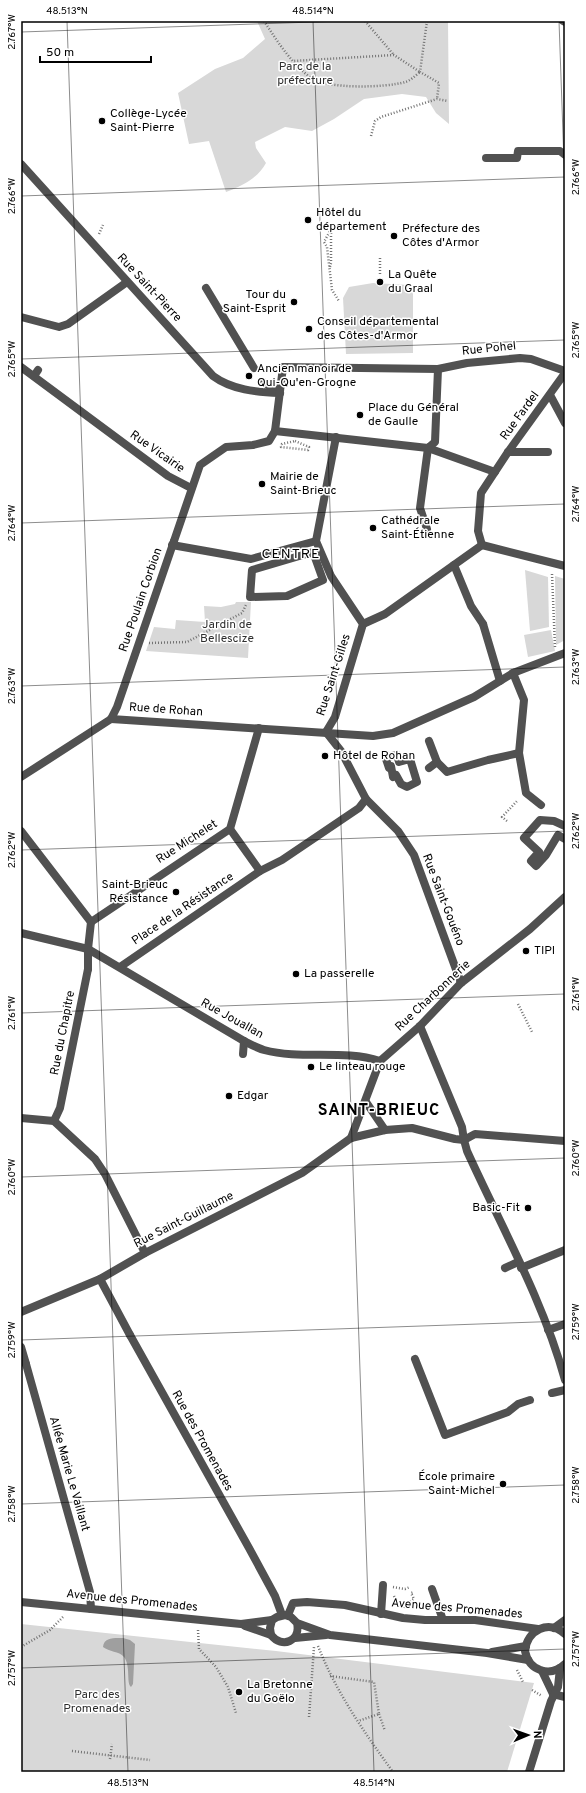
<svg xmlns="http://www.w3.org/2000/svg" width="586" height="1793" viewBox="0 0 586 1793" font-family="Overpass,sans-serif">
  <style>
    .green { fill: #d8d8d8 }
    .water { fill: #9f9f9f }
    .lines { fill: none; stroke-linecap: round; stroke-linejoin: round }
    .path { stroke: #737373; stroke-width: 2.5; stroke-dasharray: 1 2; stroke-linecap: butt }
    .service { stroke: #515151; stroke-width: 8 }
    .pedestrian { stroke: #515151; stroke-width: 8 }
    .minor { stroke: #515151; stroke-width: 8 }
    .tertiary { stroke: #515151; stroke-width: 8 }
    .ticks { fill: none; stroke: #000; stroke-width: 1; stroke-opacity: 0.45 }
    .poi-dot { fill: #000; stroke: #fff; stroke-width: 1.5 }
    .labels { text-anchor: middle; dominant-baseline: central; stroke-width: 3; stroke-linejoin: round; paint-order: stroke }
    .park-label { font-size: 12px; fill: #2f2f2f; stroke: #fff }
    .poi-label { font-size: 12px; fill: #000; stroke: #fff; text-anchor: start }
    .street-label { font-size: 12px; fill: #000; stroke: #fff }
    .quarter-label { font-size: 14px; letter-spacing: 1px; fill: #000; stroke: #fff }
    .district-label { font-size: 16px; font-weight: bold; letter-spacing: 1px; fill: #000; stroke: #fff }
    .neatline { fill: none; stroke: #000; stroke-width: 1.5 }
    .ticks-label { font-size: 10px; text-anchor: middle; fill: #000 }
  </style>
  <rect width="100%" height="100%" fill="#fff"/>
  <!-- green -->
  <g class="green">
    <path d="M257 21H448L449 124 436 113 426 97 402 94 364 99 334 119 312 131 285 127 255 142 256 148 266 163C258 178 242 186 226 192L209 141 189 144 178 93 215 69 243 58 265 39Z"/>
    <path d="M373 283 409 285 413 289V353L346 354 343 298 349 287Z"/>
    <path d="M525 570 548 577 549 627 530 631Z"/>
    <path d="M555 576 565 579V640L556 645Z"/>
    <path d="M236 602H251L248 658 146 651 154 627 175 629 176 620 205 622 204 606 221 607 235 604Z"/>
    <path d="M551 630 555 651 528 657 524 635Z"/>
    <path d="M21 1624 276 1651 534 1683 507 1772H21Z"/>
  </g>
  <!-- water -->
  <path class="water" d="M123 1638 130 1640 135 1644 133 1684 131 1687C126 1683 131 1666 124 1657 119 1651 109 1652 103 1647 104 1637 114 1638 123 1638Z"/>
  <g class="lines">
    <!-- path -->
    <g class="path">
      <path d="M264 21C277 41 291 63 311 78 326 89 386 88 405 82 410 81 415 76 420 72L394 55 293 61"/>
      <path d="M365 21 393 54"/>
      <path d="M427 21 420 72 439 83 437 99"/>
      <path d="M371 136 375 121 381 117 437 99 448 101"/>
      <path d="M331 229 324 242 327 247 332 290 339 301"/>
      <path d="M99 234 103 225"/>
      <path d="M380 258V275"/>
      <path d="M330 267 331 263V229"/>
      <path d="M295 441 309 447 308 450 281 447 282 444Z"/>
      <path d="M552 574 555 647"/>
      <path d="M149 643 187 642 242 613 246 605"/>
      <path d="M507 821 502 817 518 800"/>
      <path d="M518 1004 532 1032"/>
      <path d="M393 1587 405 1589 410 1587"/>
      <path d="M394 1596 397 1603 405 1605 404 1608"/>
      <path d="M405 1605 414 1599 411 1593 414 1592"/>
      <path d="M198 1630 199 1649 216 1667 228 1687 236 1713"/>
      <path d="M318 1646C336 1692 364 1732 393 1772"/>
      <path d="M21 1647 50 1630 63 1617"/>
      <path d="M517 1670 523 1682"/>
      <path d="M330 1676 374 1682 379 1714 358 1721"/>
      <path d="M532 1690 542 1696"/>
      <path d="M379 1714 385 1731"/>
      <path d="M309 1717 314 1647"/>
      <path d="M72 1751 150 1760"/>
      <path d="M110 1759 112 1744"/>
    </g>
    <!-- service -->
    <g class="service">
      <path d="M563 21 565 22"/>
      <path d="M206 288 254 368"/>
      <path d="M34 376 38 370"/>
      <path d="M263 382 280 393"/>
      <path d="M243 1054 244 1041"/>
      <path d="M505 1268 518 1262"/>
      <path d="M521 1268 565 1250"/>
      <path d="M548 1330 565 1324"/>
      <path d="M415 1359 445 1435 508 1412 518 1404 530 1400"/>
      <path d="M552 1393 565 1390"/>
      <path d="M432 1589 443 1620"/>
      <path d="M381 1614 383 1585"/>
    </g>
    <!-- pedestrian -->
    <g class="pedestrian">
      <path d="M550 395 565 423"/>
      <path d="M508 452H548"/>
      <path d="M427 529 420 508 428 448 495 472"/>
      <path d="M482 545 478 531 481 493 508 452 565 373"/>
      <path d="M482 545 565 566"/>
      <path d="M313 552 323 580 287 596 250 597 252 570Z"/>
      <path d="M454 565 471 606 483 624"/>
      <path d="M363 624 385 614 482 545"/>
      <path d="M326 732 341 751 366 799 398 831 414 855 461 983"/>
      <path d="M429 741 437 762 429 768"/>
      <path d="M519 753 526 793 541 805"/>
      <path d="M386 755 387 757 397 755 399 762 410 759 417 782 407 787 401 784 396 775 393 777 391 766 389 768 385 756Z"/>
      <path d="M437 762 447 772 488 760 519 753 524 700 513 673"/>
      <path d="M565 826 554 821 540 820 524 838 539 852 531 861 536 866 546 855 558 835 565 839"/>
      <path d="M230 829 260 871"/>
      <path d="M120 967 260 871 282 860 359 808 366 799"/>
      <path d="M244 1041C250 1044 257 1048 264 1050 302 1060 343 1049 380 1061"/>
      <path d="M366 1102 385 1130"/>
      <path d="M21 1118 54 1121 95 1159 105 1174 145 1253"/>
      <path d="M54 1121 60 1108 88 969"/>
      <path d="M351 1138 380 1061 420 1026 461 983 530 929 565 897"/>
      <path d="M100 1279 130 1335"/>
      <path d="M21 1312 100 1279 145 1253 302 1173 351 1138 385 1130 412 1128 455 1139 464 1140 462 1127 420 1026"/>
      <path d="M21 1347 26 1364"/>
    </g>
    <!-- minor -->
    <g class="minor">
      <path d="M486 158H517L518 151H560L565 155"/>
      <path d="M21 164 213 376C232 390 256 392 280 393"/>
      <path d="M21 317 59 327 68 324 127 282"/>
      <path d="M21 367 168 476 191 488"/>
      <path d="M275 431 428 448 435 442 438 369"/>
      <path d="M174 541 200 465 226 447 253 445 269 441 275 431 283 367 438 369 467 363 520 358 531 359 565 371"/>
      <path d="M172 545 251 559 316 541"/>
      <path d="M483 624 500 681"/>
      <path d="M111 719 373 736 393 733 474 697 513 673 565 653"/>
      <path d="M326 732 335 717 363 624 331 576 316 541 336 437"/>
      <path d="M21 831 91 922"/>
      <path d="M91 922 230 829 259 728"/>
      <path d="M21 933 88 949 244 1041"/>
      <path d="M88 969V949L91 922"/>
      <path d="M565 1141 475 1134 464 1140 467 1151C501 1226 543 1300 565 1380"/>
      <path d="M130 1335 249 1548 275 1596 282 1615"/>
      <path d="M26 1364 90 1592 91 1609"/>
      <path d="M288 1615 293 1603 307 1602 345 1605 403 1618 425 1620H475L538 1629"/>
      <path d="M554 1628 565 1620"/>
      <path d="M542 1671 553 1694"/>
      <path d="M553 1694 565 1697"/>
      <path d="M529 1772 551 1701 558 1687 560 1668"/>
    </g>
    <!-- tertiary -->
    <g class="tertiary">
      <path d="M21 777 111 719 117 707 174 541"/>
      <path d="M21 1602 241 1624 272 1620"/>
      <path d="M297 1623C301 1641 282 1649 271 1635L270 1628 272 1620 277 1617 285 1615 291 1617 297 1623 330 1635 487 1653 528 1660"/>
      <path d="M245 1626 271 1635"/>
      <path d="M565 1634C549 1619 527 1630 525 1651 529 1671 550 1678 565 1664"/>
      <path d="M295 1638 326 1635"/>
      <path d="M492 1652 526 1646"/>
    </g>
  </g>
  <!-- ticks -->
  <path class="ticks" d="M67 21 128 1772M313 21 374 1772M559 21 565 191M21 32 342 21M21 196 565 177M21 359 565 340M21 523 565 504M21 686 565 667M21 850 565 831M21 1013 565 994M21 1177 565 1158M21 1340 565 1321M21 1504 565 1485M21 1668 565 1649"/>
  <!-- markers -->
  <g class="poi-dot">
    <circle cx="102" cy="121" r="4"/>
    <circle cx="308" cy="220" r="4"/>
    <circle cx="394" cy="236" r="4"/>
    <circle cx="380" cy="282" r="4"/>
    <circle cx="294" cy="302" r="4"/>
    <circle cx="309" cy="329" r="4"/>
    <circle cx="249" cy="376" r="4"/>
    <circle cx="360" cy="415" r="4"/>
    <circle cx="262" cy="484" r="4"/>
    <circle cx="373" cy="528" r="4"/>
    <circle cx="325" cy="756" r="4"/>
    <circle cx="176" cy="892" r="4"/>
    <circle cx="526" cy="951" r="4"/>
    <circle cx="296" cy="974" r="4"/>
    <circle cx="311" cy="1067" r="4"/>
    <circle cx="229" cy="1096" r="4"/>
    <circle cx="528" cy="1208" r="4"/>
    <circle cx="503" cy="1484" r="4"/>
    <circle cx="239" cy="1692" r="4"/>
  </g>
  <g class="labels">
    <!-- park labels -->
    <g class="park-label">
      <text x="305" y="67">Parc de la<tspan x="305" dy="14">préfecture</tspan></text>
      <text x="227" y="625">Jardin de<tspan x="227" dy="14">Bellescize</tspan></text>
      <text x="97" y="1695">Parc des<tspan x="97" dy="14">Promenades</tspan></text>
    </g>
    <!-- poi labels -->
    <g class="poi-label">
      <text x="110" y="114">Collège-Lycée<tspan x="110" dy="14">Saint-Pierre</tspan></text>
      <text x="316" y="213">Hôtel du<tspan x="316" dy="14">département</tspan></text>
      <text x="402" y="229">Préfecture des<tspan x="402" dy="14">Côtes d'Armor</tspan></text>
      <text x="388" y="275">La Quête<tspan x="388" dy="14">du Graal</tspan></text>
      <text x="286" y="295" text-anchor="end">Tour du<tspan x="286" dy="14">Saint-Esprit</tspan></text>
      <text x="317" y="322">Conseil départemental<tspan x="317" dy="14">des Côtes-d'Armor</tspan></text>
      <text x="257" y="369">Ancien manoir de<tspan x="257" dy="14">Qui-Qu'en-Grogne</tspan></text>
      <text x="368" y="408">Place du Général<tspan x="368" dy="14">de Gaulle</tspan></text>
      <text x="270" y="477">Mairie de<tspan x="270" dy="14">Saint-Brieuc</tspan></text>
      <text x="381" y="521">Cathédrale<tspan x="381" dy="14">Saint-Étienne</tspan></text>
      <text x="333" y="756">Hôtel de Rohan</text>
      <text x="168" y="885" text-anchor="end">Saint-Brieuc<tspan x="168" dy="14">Résistance</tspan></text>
      <text x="534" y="951">TIPI</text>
      <text x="304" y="974">La passerelle</text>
      <text x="319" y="1067">Le linteau rouge</text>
      <text x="237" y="1096">Edgar</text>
      <text x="520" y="1208" text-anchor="end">Basic-Fit</text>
      <text x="495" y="1477" text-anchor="end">École primaire<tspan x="495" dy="14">Saint-Michel</tspan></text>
      <text x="247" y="1685">La Bretonne<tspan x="247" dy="14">du Goëlo</tspan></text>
    </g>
    <!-- street labels -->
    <g class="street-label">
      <text transform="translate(149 288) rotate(47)">Rue Saint-Pierre</text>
      <text transform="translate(489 349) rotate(-6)">Rue Pohel</text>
      <text transform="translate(520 416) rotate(-54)">Rue Fardel</text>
      <text transform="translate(157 452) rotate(35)">Rue Vicairie</text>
      <text transform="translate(141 600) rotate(-71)">Rue Poulain Corbion</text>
      <text transform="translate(334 675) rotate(-72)">Rue Saint-Gilles</text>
      <text transform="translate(166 710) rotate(4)">Rue de Rohan</text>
      <text transform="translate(187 842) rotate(-33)">Rue Michelet</text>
      <text transform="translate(443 900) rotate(69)">Rue Saint-Gouéno</text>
      <text transform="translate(183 909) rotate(-34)">Place de la Résistance</text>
      <text transform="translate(433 996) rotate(-43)">Rue Charbonnerie</text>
      <text transform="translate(232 1019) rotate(29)">Rue Jouallan</text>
      <text transform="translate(63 1033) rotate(-79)">Rue du Chapitre</text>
      <text transform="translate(184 1220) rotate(-27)">Rue Saint-Guillaume</text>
      <text transform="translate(202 1441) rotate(61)">Rue des Promenades</text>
      <text transform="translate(69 1474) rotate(74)">Allée Marie Le Vaillant</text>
      <text transform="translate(132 1601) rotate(6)">Avenue des Promenades</text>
      <text transform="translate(457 1609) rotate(5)">Avenue des Promenades</text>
    </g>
    <!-- quarter labels -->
    <g class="quarter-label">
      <text x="291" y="554">CENTRE</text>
    </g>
    <!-- district labels -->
    <g class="district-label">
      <text x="379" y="1111">SAINT-BRIEUC</text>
    </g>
  </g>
  <!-- border -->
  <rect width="586" height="1793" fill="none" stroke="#ffffff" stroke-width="44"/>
  <!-- north arrow -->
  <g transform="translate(528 1735) rotate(88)" stroke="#ffffff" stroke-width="3" paint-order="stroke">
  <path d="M0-3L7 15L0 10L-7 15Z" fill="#000000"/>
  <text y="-6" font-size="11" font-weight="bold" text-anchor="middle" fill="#000000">N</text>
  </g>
  <!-- scale -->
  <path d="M40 56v6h111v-6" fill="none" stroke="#000000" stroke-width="2"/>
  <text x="46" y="56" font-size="12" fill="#000000" stroke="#ffffff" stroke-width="3" paint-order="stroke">50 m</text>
  <rect x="22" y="22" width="542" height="1749" class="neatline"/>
  <g class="ticks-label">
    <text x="67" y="14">48.513°N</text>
    <text x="313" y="14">48.514°N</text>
    <text transform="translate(11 32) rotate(-90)" y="4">2.767°W</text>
    <text transform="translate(575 177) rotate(-90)" y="4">2.766°W</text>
    <text transform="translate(11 196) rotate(-90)" y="4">2.766°W</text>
    <text transform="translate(575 340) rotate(-90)" y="4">2.765°W</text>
    <text transform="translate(11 359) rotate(-90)" y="4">2.765°W</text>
    <text transform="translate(575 504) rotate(-90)" y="4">2.764°W</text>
    <text transform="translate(11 523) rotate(-90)" y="4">2.764°W</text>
    <text transform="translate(575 667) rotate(-90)" y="4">2.763°W</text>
    <text transform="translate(11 686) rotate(-90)" y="4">2.763°W</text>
    <text transform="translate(575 831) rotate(-90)" y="4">2.762°W</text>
    <text transform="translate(11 850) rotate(-90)" y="4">2.762°W</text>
    <text transform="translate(575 994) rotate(-90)" y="4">2.761°W</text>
    <text transform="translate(11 1013) rotate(-90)" y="4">2.761°W</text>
    <text transform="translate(575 1158) rotate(-90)" y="4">2.760°W</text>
    <text transform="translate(11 1177) rotate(-90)" y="4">2.760°W</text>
    <text transform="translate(575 1322) rotate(-90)" y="4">2.759°W</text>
    <text transform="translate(11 1340) rotate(-90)" y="4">2.759°W</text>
    <text transform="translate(575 1485) rotate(-90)" y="4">2.758°W</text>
    <text transform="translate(11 1504) rotate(-90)" y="4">2.758°W</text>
    <text transform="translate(575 1649) rotate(-90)" y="4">2.757°W</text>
    <text transform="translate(11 1668) rotate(-90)" y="4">2.757°W</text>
    <text x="128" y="1786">48.513°N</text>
    <text x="374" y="1786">48.514°N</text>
  </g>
</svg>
